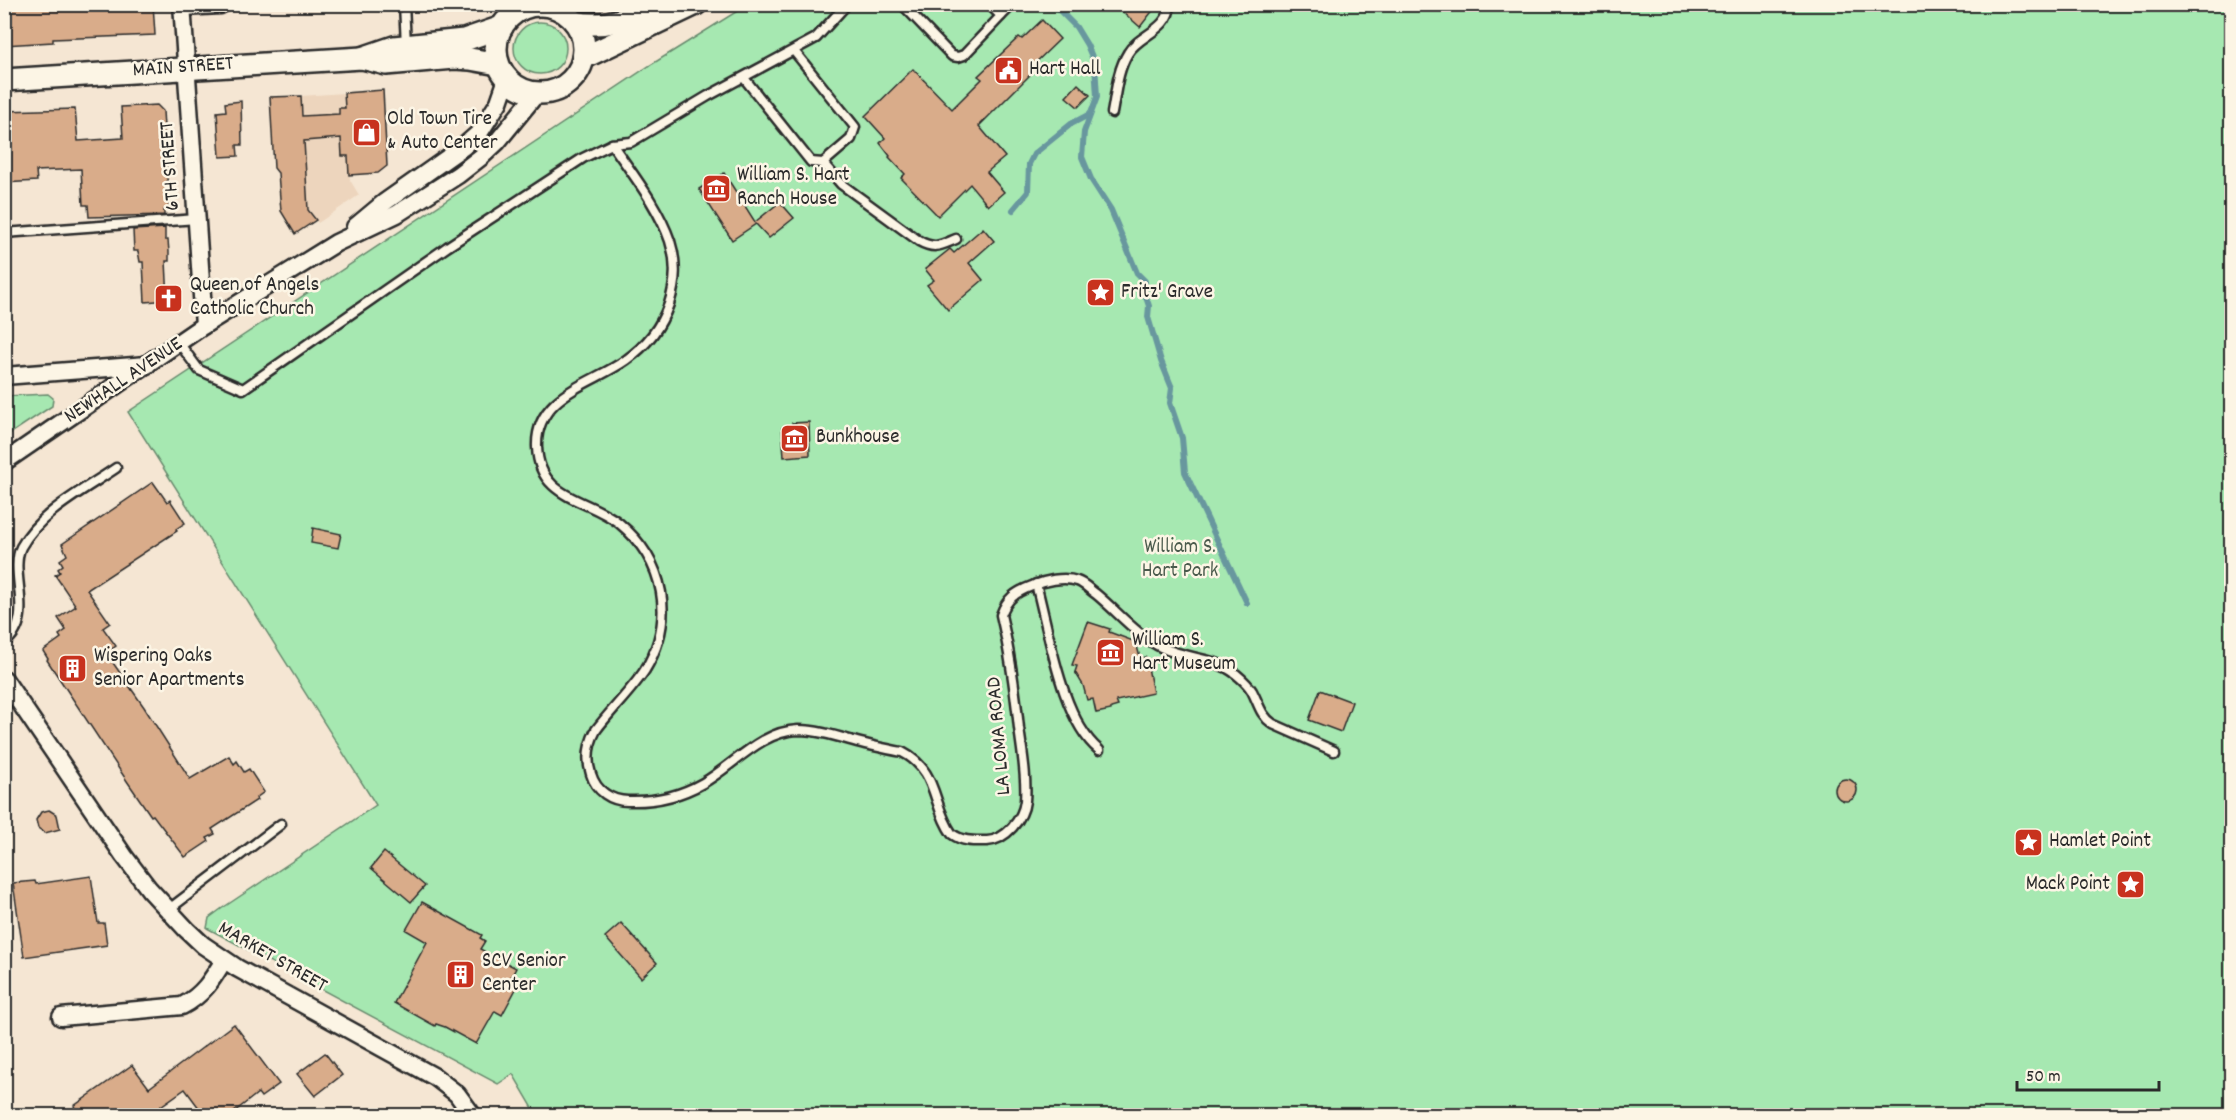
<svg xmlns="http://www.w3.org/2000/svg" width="2236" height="1120" viewBox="0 0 2236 1120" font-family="Dekko,sans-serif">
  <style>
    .built { fill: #edd5bd }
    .green { fill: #a6e8b1; stroke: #688a6e; stroke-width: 1.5 }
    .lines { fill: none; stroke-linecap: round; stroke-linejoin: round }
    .stream { stroke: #67979e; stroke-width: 6 }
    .building { fill: #d9ac8a; stroke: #2b2b2b; stroke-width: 1.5 }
    .service-casing { stroke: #2b2b2b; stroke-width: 13 }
    .minor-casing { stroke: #2b2b2b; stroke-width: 21 }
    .tertiary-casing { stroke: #2b2b2b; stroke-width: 26 }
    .service { stroke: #fcf5e5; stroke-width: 8 }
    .minor { stroke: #fcf5e5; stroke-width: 16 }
    .tertiary { stroke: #fcf5e5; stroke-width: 21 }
    .labels { text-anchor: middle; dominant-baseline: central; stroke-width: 5; stroke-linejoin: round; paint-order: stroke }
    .street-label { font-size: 21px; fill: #2b2b2b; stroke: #fcf5e5 }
    .poi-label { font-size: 21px; fill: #2b2b2b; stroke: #fcf5e5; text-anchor: start }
    .park-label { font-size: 21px; fill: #4a5a4c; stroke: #fcf5e5 }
  </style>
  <rect width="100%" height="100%" fill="#f5e6d3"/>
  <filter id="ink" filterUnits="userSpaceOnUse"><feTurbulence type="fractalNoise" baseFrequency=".0167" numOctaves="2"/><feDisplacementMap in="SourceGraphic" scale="12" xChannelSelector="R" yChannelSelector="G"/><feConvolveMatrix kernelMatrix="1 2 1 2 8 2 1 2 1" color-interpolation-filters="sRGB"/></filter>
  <g filter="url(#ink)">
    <!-- built -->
    <path class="built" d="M344 93 350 180 359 195 318 223 308 210 301 96Z"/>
    <!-- green -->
    <g class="green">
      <path d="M747 5H2231V1115H542L534 1110 513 1074 498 1084 207 928 209 918 221 909 376 805 128 412 649 66Z"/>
      <circle cx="540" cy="48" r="26"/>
      <path d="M48 394 53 398 52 406 5 437V396Z"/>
    </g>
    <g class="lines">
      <!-- stream -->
      <g class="stream">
        <path d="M1053 4 1076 27 1087 45 1095 64 1097 97 1084 132 1082 157 1091 179 1111 210 1137 273 1145 281V294L1149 306 1148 317 1161 361 1172 388 1170 403 1182 438 1185 472 1247 603"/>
        <path d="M1013 210 1028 192 1029 164 1034 154 1071 124 1090 114"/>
      </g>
    </g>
    <!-- building -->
    <g class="building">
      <path d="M4 4H153L155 35 53 39V42L4 45Z"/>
      <path d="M1114 4H1158L1140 27Z"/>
      <path d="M1042 20 1060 39 1030 68 1033 72 979 126 1005 157 987 172 1004 192 988 206 970 184 938 216 901 178 905 174 889 157 890 156 880 143 885 138 865 116 913 69 952 109 982 79 978 76 1019 37 1022 39Z"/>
      <path d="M1078 84 1090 95 1078 107 1066 97Z"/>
      <path d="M383 90 387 166 378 173 349 175 348 156H342L341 138 304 141 308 210 316 220 295 234 281 211 278 173 274 168 270 97 301 96 302 116 339 114V108H345L344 93Z"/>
      <path d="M241 101 242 145H237L238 156 220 157 217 112 226 111 225 103Z"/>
      <path d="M157 105 163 111 169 210H164V215L89 217 88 205H83L81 169 36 171 37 181 4 183V111L75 109 78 141 123 138 121 107Z"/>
      <path d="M724 173 755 222 780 202 794 218 769 238 756 224 732 240 699 189Z"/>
      <path d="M165 228V240H168L169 252V261H166L168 300 145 302 143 262H140L138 251H134L133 230Z"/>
      <path d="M983 228 994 241 969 263 983 280 948 310 927 285 934 280 925 269 950 249 954 253Z"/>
      <path d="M809 422 810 455 784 457 782 428H792V423Z"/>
      <path d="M153 482 167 502 170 500 185 523 176 529 177 531 87 590 110 623 103 628 116 646 106 653 144 707 190 779 229 756 234 764 237 761 244 772 249 769 264 792 256 798 257 800 212 829 215 834 207 838 209 841 185 857 159 823 153 815 151 816 127 781 47 660 48 659 43 651 61 638 59 635 66 630 58 618 76 606 55 575 60 572 58 569 63 565 60 560 67 555 62 544Z"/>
      <path d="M313 528 341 534 338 548 311 543Z"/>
      <path d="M1088 622 1110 629 1109 632 1136 642 1140 658 1146 657 1153 693 1116 701 1118 706 1111 708V710L1096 713 1093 699 1087 700 1083 685 1075 672 1077 666 1072 665Z"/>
      <path d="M1320 690 1352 702 1341 732 1309 720Z"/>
      <circle cx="1846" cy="790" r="11"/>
      <path d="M49 810 57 815 60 829 45 833 38 828 36 820 41 812Z"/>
      <path d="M384 852 425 886 411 902 371 868Z"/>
      <path d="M91 876 98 923H104L107 945 24 957 13 883 35 881 36 884Z"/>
      <path d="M422 902 482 935 480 938 485 941 480 949 516 968 508 983 517 987 502 1015 495 1011 476 1044 445 1027 436 1024 435 1026 394 1003 427 942 406 930Z"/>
      <path d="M621 923 657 963 641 978 605 937Z"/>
      <path d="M234 1024 279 1084 261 1097 258 1093 229 1116H205L185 1089 161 1106 168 1116H80L74 1106 132 1065 149 1088Z"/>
      <path d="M325 1053 342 1075 315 1096 297 1074Z"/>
    </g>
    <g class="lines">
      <defs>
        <g id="service">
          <path d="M404 4 406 45"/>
          <path d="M902 4 952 56 958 57 964 55 1001 16 989 4"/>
          <path d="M183 11 221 9 230 4"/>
          <path d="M1001 16 1013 4"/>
          <path d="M744 78 811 162 823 163 851 139 855 127 794 51"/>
          <path d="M1112 113C1116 93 1117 71 1128 53 1138 35 1170 30 1170 4"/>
          <path d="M612 144C633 175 658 206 670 241 677 263 676 282 669 304 661 327 646 346 626 360 592 384 535 395 537 447 539 500 588 498 619 523 665 561 676 619 645 670 631 691 611 710 596 730 589 743 586 759 591 774 596 791 611 801 628 801 655 802 680 796 703 783 733 766 761 731 798 730 818 730 839 737 857 742 872 746 887 749 902 752 939 771 931 804 952 834 963 842 974 841 987 841 1006 840 1023 819 1025 801 1027 777 1022 751 1019 728 1015 689 1010 653 1001 615 1007 598 1016 592 1032 586 1044 581 1064 576 1077 581 1084 583 1090 590 1096 594 1118 612 1137 636 1163 648 1187 659 1215 657 1236 674 1242 679 1248 684 1252 691 1259 704 1260 715 1273 724L1334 751"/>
          <path d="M823 163 841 184 919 241C935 250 941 245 956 239"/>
          <path d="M4 233 197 219"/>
          <path d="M179 343 199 370 243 389 447 247 583 158 612 144 631 142 708 96 816 38 847 4"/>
          <path d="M1036 584C1049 631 1061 719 1099 750"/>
          <path d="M4 643C37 620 8 574 21 547 40 512 84 490 116 468"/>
          <path d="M168 910 281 824"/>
        </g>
        <g id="minor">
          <path d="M182 4 204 325"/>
          <path d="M355 227 385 202 463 147 480 132 499 102 507 79"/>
          <path d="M4 376 147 365"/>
          <path d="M4 462 204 325 336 243 397 214 458 175 481 157 497 142 537 93"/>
          <path d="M4 679 124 856 149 889 187 930 203 945 237 968 435 1077 457 1094 473 1116"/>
          <path d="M61 1017 182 1006C203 995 212 980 224 960"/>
        </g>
        <g id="tertiary">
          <circle cx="540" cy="49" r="44"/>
          <path d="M575 22C607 29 628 18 656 4"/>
          <path d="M362 58 394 47 464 40 502 27"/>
          <path d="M583 58 696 4"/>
          <path d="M4 80 362 58 386 64 454 58 470 59 498 64"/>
        </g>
      </defs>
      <!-- service casing -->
      <use href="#service" class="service-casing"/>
      <!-- minor casing -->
      <use href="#minor" class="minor-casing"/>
      <!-- tertiary casing -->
      <use href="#tertiary" class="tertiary-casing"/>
      <!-- service -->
      <use href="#service" class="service"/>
      <!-- minor -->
      <use href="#minor" class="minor"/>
      <!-- tertiary -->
      <use href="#tertiary" class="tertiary"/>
    </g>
  </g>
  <!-- icons -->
  <defs>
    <symbol id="civic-square" viewBox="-11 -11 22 22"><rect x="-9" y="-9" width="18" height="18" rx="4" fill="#c8321e" stroke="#fcf5e5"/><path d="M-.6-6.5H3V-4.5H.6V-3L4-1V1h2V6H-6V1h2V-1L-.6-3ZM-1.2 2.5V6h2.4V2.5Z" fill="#fff"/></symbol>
    <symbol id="shop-square" viewBox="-11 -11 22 22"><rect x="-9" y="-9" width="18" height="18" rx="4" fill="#c8321e" stroke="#fcf5e5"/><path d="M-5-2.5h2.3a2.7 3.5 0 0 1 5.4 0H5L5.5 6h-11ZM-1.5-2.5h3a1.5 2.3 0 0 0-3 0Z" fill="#fff"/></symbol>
    <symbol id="museum-square" viewBox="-11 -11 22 22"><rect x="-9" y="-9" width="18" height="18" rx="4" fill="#c8321e" stroke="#fcf5e5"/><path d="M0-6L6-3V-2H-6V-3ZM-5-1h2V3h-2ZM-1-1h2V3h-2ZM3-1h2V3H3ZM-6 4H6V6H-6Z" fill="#fff"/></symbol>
    <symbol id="sight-square" viewBox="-11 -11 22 22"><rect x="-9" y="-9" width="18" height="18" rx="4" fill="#c8321e" stroke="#fcf5e5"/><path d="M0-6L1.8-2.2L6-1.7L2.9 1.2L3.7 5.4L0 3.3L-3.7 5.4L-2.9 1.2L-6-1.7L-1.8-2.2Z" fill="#fff"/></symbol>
    <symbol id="church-square" viewBox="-11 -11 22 22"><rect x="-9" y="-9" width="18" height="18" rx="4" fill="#c8321e" stroke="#fcf5e5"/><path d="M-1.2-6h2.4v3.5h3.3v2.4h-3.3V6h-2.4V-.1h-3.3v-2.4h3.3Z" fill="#fff"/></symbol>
    <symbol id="building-square" viewBox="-11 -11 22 22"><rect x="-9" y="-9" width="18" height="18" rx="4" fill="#c8321e" stroke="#fcf5e5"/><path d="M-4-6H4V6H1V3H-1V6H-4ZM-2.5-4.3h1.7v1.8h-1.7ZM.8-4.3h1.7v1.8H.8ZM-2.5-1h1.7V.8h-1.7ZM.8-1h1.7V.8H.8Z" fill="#fff"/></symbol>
  </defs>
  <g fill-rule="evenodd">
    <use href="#civic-square" x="992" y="54" width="33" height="33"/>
    <use href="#shop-square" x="350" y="116" width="33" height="33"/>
    <use href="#museum-square" x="700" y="172" width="33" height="33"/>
    <use href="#sight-square" x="1084" y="276" width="33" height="33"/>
    <use href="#church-square" x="152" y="282" width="33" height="33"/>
    <use href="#museum-square" x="778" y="422" width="33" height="33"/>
    <use href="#museum-square" x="1094" y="636" width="33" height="33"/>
    <use href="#building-square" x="56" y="652" width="33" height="33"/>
    <use href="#sight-square" x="2012" y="826" width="33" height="33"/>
    <use href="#sight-square" x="2114" y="868" width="33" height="33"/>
    <use href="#building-square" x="444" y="958" width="33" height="33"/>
  </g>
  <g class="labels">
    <!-- street labels -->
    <g class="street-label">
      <text transform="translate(183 68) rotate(-4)">MAIN STREET</text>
      <text transform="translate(171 166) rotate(-94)">6TH STREET</text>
      <text transform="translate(124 381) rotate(-34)">NEWHALL AVENUE</text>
      <text transform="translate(1000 736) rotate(-95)">LA LOMA ROAD</text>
      <text transform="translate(272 958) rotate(30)">MARKET STREET</text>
    </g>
    <!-- poi labels -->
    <g class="poi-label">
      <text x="1029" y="70">Hart Hall</text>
      <text x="387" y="120">Old Town Tire<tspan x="387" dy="24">&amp; Auto Center</tspan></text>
      <text x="737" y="176">William S. Hart<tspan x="737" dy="24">Ranch House</tspan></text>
      <text x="190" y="286">Queen of Angels<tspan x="190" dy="24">Catholic Church</tspan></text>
      <text x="1121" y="293">Fritz' Grave</text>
      <text x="816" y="438">Bunkhouse</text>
      <text x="1132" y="641">William S.<tspan x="1132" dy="24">Hart Museum</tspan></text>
      <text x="94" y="657">Wispering Oaks<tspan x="94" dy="24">Senior Apartments</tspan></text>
      <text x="2049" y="842">Hamlet Point</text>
      <text x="2110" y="885" text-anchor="end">Mack Point</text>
      <text x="482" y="962">SCV Senior<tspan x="482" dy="24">Center</tspan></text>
    </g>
    <!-- park labels -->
    <g class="park-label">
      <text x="1180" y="548">William S.<tspan x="1180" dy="24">Hart Park</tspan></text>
    </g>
  </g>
  <!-- margin -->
  <rect width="2236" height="1120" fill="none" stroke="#fcf5e5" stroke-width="24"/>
  <rect x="12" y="12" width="2212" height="1096" fill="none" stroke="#2b2b2b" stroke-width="2" filter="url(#ink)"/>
  <!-- scale -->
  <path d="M2017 1081v9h142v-9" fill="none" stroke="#2b2b2b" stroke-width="3"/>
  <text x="2026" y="1081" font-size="18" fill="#2b2b2b" stroke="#fcf5e5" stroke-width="4.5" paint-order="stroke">50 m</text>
</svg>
